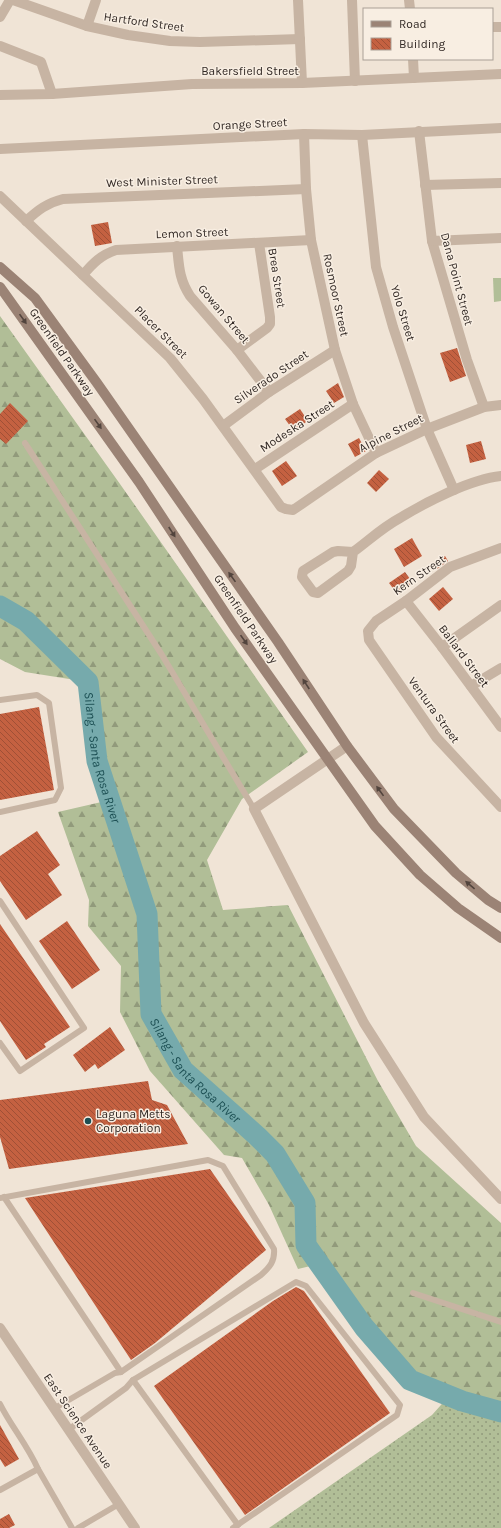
<svg xmlns="http://www.w3.org/2000/svg" width="501" height="1528" viewBox="0 0 501 1528" font-family="Karla,sans-serif">
  <style>
    .grass { fill: url(#grass-dots) }
    .forest { fill: url(#forest-firs) }
    .green { fill: #b1be97 }
    .lines { fill: none; stroke-linecap: round; stroke-linejoin: round }
    .river { stroke: #76aaac; stroke-width: 21 }
    .building { fill: url(#building-back-hatch) }
    .service { stroke: #c7b4a3; stroke-width: 6 }
    .minor { stroke: #c7b4a3; stroke-width: 10 }
    .secondary { stroke: #9b8375; stroke-width: 10 }
    .oneway { fill: #52443d }
    .poi-dot { fill: #1c4f53; stroke: #f8eee2; stroke-width: 1.5 }
    .labels { text-anchor: middle; dominant-baseline: central; stroke-width: 3; stroke-linejoin: round; paint-order: stroke }
    .street-label { font-size: 12px; fill: #322925; stroke: #f8eee2 }
    .poi-label { font-size: 12px; fill: #322925; stroke: #f8eee2; text-anchor: start }
    .water-label { font-size: 13px; font-style: italic; fill: #1c4f53; stroke: #f8eee2 }
  </style>
  <defs>
    <pattern id="grass-dots" width="8" height="8" patternUnits="userSpaceOnUse"><rect width="8" height="8" fill="#b1be97"/><path d="M2 2h.1M6 6h.1" fill="none" stroke="#919a7b" stroke-width="1.8" stroke-linecap="round"/></pattern>
    <pattern id="forest-firs" width="22" height="20" patternUnits="userSpaceOnUse"><rect width="22" height="20" fill="#b1be97"/><path d="M5 1l3.5 6h-7zM16 11l3.5 6h-7z" fill="#919a7b"/></pattern>
    <pattern id="building-back-hatch" width="6" height="6" patternUnits="userSpaceOnUse"><rect width="6" height="6" fill="#c46141"/><path d="M-1 5l2 2M0 0l6 6M5-1l2 2" fill="none" stroke="#a05036"/></pattern>
  </defs>
  <rect width="100%" height="100%" fill="#f0e4d6"/>
  <!-- grass -->
  <path class="grass" d="M449 1396 462 1401 501 1412V1528H269L432 1415Z"/>
  <!-- forest -->
  <path class="forest" d="M0 316 120 484 308 752 242 799 207 860 223 910 288 905 378 1081 416 1146 501 1223V1412L462 1401 410 1380 364 1327 319 1264 298 1269 269 1205 242 1158 224 1155 150 1071 120 1012 121 966 88 926 89 900 58 812 110 800 97 761 88 682 25 672 0 659Z"/>
  <!-- green -->
  <path class="green" d="M493 278H501V301L494 302Z"/>
  <g class="lines">
    <!-- river -->
    <path class="river" id="s1" d="M0 606 26 621 88 682 97 761 147 914 151 1014 183 1070 257 1136 275 1154 305 1203 306 1245 364 1327 410 1380 462 1401 501 1412"/>
  </g>
  <!-- building -->
  <g class="building">
    <path d="M108 222 112 243 95 246 91 225Z"/>
    <path d="M457 348 466 376 450 382 440 353Z"/>
    <path d="M338 383 344 397 334 403 326 391Z"/>
    <path d="M10 403 28 421 6 444 0 439V414Z"/>
    <path d="M300 409 308 421 293 430 285 419Z"/>
    <path d="M359 438 366 451 355 457 348 444Z"/>
    <path d="M481 441 486 459 470 463 466 445Z"/>
    <path d="M286 461 297 476 282 486 272 471Z"/>
    <path d="M379 470 389 479 376 492 367 483Z"/>
    <path d="M412 538 422 556 404 567 394 549Z"/>
    <path d="M445 556 448 561 437 569 433 563Z"/>
    <path d="M405 572 413 583 398 595 389 583Z"/>
    <path d="M443 587 453 599 439 611 429 599Z"/>
    <path d="M39 707 54 790 0 800V714Z"/>
    <path d="M37 831 60 865 48 874 62 895 26 920 0 881V856Z"/>
    <path d="M67 921 100 970 72 989 39 941Z"/>
    <path d="M0 924 70 1027 44 1044 46 1047 26 1060 0 1021Z"/>
    <path d="M110 1027 125 1050 98 1069 95 1064 85 1072 73 1055Z"/>
    <path d="M148 1081 152 1100 167 1105 188 1144 9 1169 0 1137V1100Z"/>
    <path d="M210 1169 266 1250 155 1343 131 1360 25 1198Z"/>
    <path d="M296 1287 304 1291 390 1413 245 1515 154 1386 273 1301Z"/>
    <path d="M0 1425 19 1459 5 1467 0 1459Z"/>
    <path d="M9 1514 15 1525 9 1528H0V1519Z"/>
  </g>
  <g class="lines">
    <!-- service -->
    <g class="service">
      <path d="M25 443 162 655 254 809"/>
      <path d="M0 700 37 695 49 703 61 788 55 800 0 812"/>
      <path d="M0 901 84 1028 20 1071 0 1043"/>
      <path d="M4 1197 121 1372"/>
      <path d="M0 1198 208 1160 223 1166 274 1249C275 1261 270 1267 261 1275L121 1372 115 1373 55 1408"/>
      <path d="M413 1293 501 1322"/>
      <path d="M133 1380 238 1525"/>
      <path d="M0 1404C11 1426 28 1446 38 1469"/>
      <path d="M68 1430 126 1388 133 1380 296 1282 306 1286 400 1405 397 1415 233 1528"/>
      <path d="M0 1490 38 1469 72 1528"/>
      <path d="M78 1528 119 1504"/>
    </g>
    <!-- minor -->
    <g class="minor">
      <path d="M13 0 87 26 128 35 170 41 200 42 300 39"/>
      <path d="M298 0 302 83"/>
      <path d="M352 0 355 81"/>
      <path d="M409 0 410 9"/>
      <path d="M0 17 10 0"/>
      <path d="M87 26 96 0"/>
      <path d="M492 27H501"/>
      <path d="M0 46 41 62 52 94"/>
      <path d="M413 59 414 78"/>
      <path d="M0 95 52 94 192 84 302 83 501 74"/>
      <path d="M419 131 432 241 467 360 484 407"/>
      <path d="M304 134 306 189 311 240 335 350 353 404 376 453"/>
      <path d="M362 135 376 267 393 327 427 429 454 490"/>
      <path d="M0 149 304 134 362 135 501 128"/>
      <path d="M425 185 501 183"/>
      <path d="M0 196 170 358 203 399 281 507 286 509 293 510 376 453 427 429 484 407 501 405"/>
      <path d="M26 221C38 210 47 203 63 199L306 189"/>
      <path d="M432 241 501 238"/>
      <path d="M177 246C179 266 179 279 190 296L237 350 269 392"/>
      <path d="M83 275C93 263 101 255 116 250L311 240"/>
      <path d="M237 350 267 328 270 324V317L259 243"/>
      <path d="M223 426 269 392 335 350"/>
      <path d="M255 469 353 404"/>
      <path d="M501 548 450 567 406 601 376 621 368 631 369 640 436 737 501 807"/>
      <path d="M353 552 351 566 348 571 318 593 313 592 302 577 303 571 333 552 338 551 353 552C368 541 383 527 400 518 426 502 471 479 501 476"/>
      <path d="M406 601 442 647 501 727"/>
      <path d="M442 647 501 605"/>
      <path d="M471 686 501 668"/>
      <path d="M347 746 254 809 364 1023 424 1117 501 1199"/>
      <path d="M0 1328 135 1528"/>
    </g>
    <!-- secondary -->
    <g class="secondary">
      <path d="M0 267 35 298 97 383 278 642 347 746 394 809 456 873 488 900 501 908"/>
      <path d="M0 287 139 482 235 628 375 826 420 875 458 908 501 938"/>
    </g>
  </g>
  <!-- one-way arrows -->
  <defs><path id="oneway-solid" d="M-6-.8H1V-3.2L6.5 0L1 3.2V.8H-6Z"/></defs>
  <g class="oneway">
    <use href="#oneway-solid" transform="translate(23 319) rotate(55)"/>
    <use href="#oneway-solid" transform="translate(98 424) rotate(55)"/>
    <use href="#oneway-solid" transform="translate(172 532) rotate(57)"/>
    <use href="#oneway-solid" transform="translate(232 577) rotate(-125)"/>
    <use href="#oneway-solid" transform="translate(244 640) rotate(55)"/>
    <use href="#oneway-solid" transform="translate(306 684) rotate(-123)"/>
    <use href="#oneway-solid" transform="translate(380 791) rotate(-126)"/>
    <use href="#oneway-solid" transform="translate(470 885) rotate(-140)"/>
  </g>
  <!-- markers -->
  <circle class="poi-dot" cx="88" cy="1121" r="4"/>
  <g class="labels">
    <!-- street labels -->
    <g class="street-label">
      <text transform="translate(144 22) rotate(8)">Hartford Street</text>
      <text x="250" y="71">Bakersfield Street</text>
      <text transform="translate(250 124) rotate(-3)">Orange Street</text>
      <text transform="translate(162 181) rotate(-2)">West Minister Street</text>
      <text transform="translate(192 233) rotate(-2)">Lemon Street</text>
      <text transform="translate(277 278) rotate(81)">Brea Street</text>
      <text transform="translate(457 279) rotate(75)">Dana Point Street</text>
      <text transform="translate(336 295) rotate(78)">Rosmoor Street</text>
      <text transform="translate(403 313) rotate(73)">Yolo Street</text>
      <text transform="translate(224 314) rotate(50)">Gowan Street</text>
      <text transform="translate(161 332) rotate(45)">Placer Street</text>
      <text transform="translate(62 352) rotate(55)">Greenfield Parkway</text>
      <text transform="translate(271 377) rotate(-34)">Silverado Street</text>
      <text transform="translate(297 426) rotate(-33)">Modeska Street</text>
      <text transform="translate(391 433) rotate(-27)">Alpine Street</text>
      <text transform="translate(419 575) rotate(-35)">Kern Street</text>
      <text transform="translate(246 619) rotate(56)">Greenfield Parkway</text>
      <text transform="translate(464 656) rotate(53)">Ballard Street</text>
      <text transform="translate(434 710) rotate(54)">Ventura Street</text>
      <text transform="translate(78 1421) rotate(56)">East Science Avenue</text>
    </g>
    <!-- poi labels -->
    <g class="poi-label">
      <text x="96" y="1114">Laguna Metts<tspan x="96" dy="14">Corporation</tspan></text>
    </g>
    <!-- water labels -->
    <g class="water-label">
      <text stroke="none"><textPath href="#s1" startOffset="194">Silang - Santa Rosa River</textPath></text>
      <text stroke="none"><textPath href="#s1" startOffset="530">Silang - Santa Rosa River</textPath></text>
    </g>
  </g>
  <!-- legend -->
  <rect x="363" y="8" width="130" height="52" fill="#f8eee2" stroke="#a99f96"/>
  <rect x="371" y="21" width="20" height="6" fill="#9b8375" stroke="#a99f96"/>
  <text x="399" y="28" font-size="12" fill="#322925">Road</text>
  <rect x="371" y="38" width="20" height="12" fill="url(#building-back-hatch)" stroke="#a99f96"/>
  <text x="399" y="48" font-size="12" fill="#322925">Building</text>
</svg>
